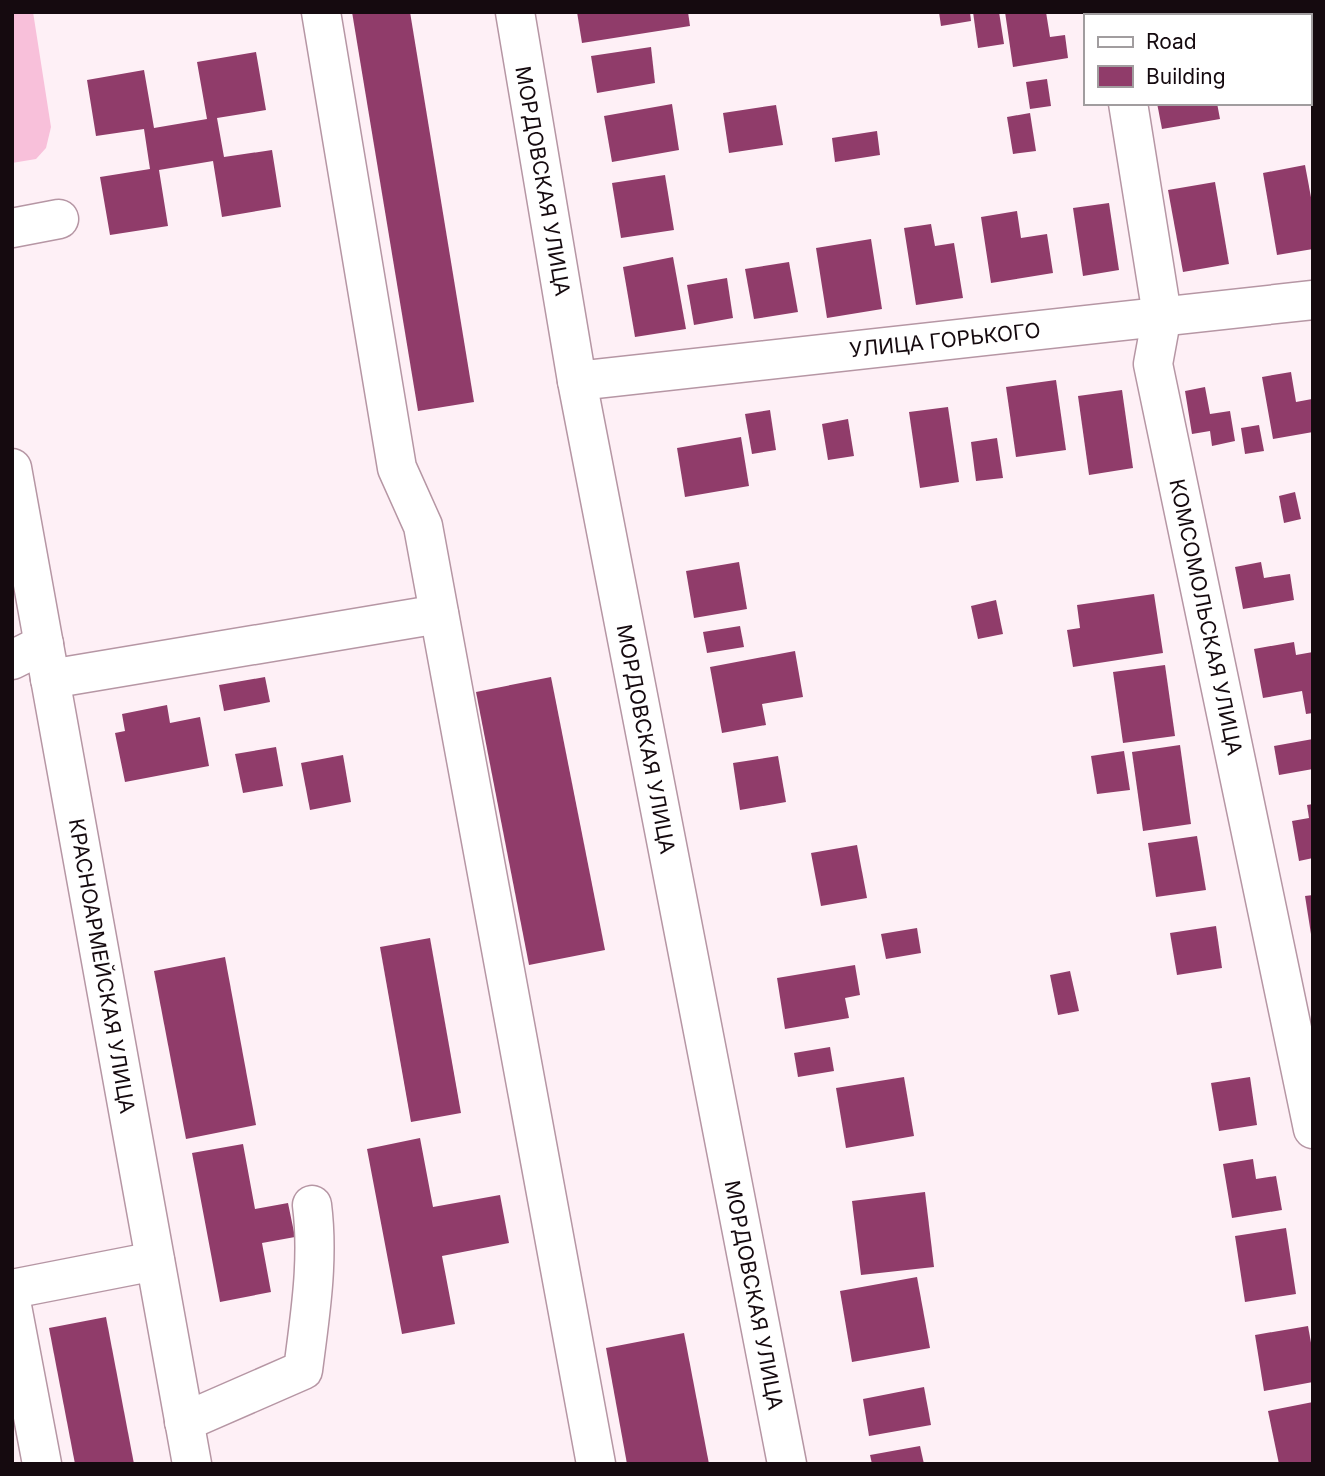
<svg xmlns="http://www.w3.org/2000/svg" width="1325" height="1476" viewBox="0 0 1325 1476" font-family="Inter,sans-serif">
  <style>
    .green { fill: #f8c0da }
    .building { fill: #903c6a }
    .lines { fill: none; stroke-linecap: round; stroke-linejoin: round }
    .minor-casing { stroke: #b696a4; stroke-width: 41 }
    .minor { stroke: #fff; stroke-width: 38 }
    .labels { text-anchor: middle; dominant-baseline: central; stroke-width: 7; stroke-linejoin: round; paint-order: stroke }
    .street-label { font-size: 21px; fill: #150a0f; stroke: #fff }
  </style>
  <rect width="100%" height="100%" fill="#fef0f6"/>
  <!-- green -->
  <path class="green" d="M12 12H33L51 127 46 148 36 159 12 163Z"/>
  <!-- building -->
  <g class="building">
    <path d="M352 12H410L474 402 418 411Z"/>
    <path d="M577 12H688L690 26 582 43Z"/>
    <path d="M939 12H970L971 21 941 26Z"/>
    <path d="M973 12H999L1004 44 978 48Z"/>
    <path d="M1005 12H1046L1050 37 1065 35 1068 58 1013 67Z"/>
    <path d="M1137 12H1195L1196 16H1138Z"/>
    <path d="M651 47 655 83 597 93 591 56Z"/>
    <path d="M256 52 266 110 217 118 224 157 272 150 281 207 222 217 213 161 159 170 168 226 110 235 100 177 150 169 144 129 96 136 87 80 144 70 154 128 207 119 197 62Z"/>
    <path d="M1047 79 1051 106 1030 109 1026 82Z"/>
    <path d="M1157 103H1217L1220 119 1162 129Z"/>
    <path d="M672 104 679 150 612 162 604 116Z"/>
    <path d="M776 105 783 145 729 153 723 113Z"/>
    <path d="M1030 113 1036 151 1013 154 1007 117Z"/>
    <path d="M877 131 880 155 835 162 832 138Z"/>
    <path d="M1305 165 1313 208V249L1277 255 1263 173Z"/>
    <path d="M665 175 674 230 621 238 612 183Z"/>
    <path d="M1215 182 1229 264 1183 272 1168 190Z"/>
    <path d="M1109 203 1119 270 1083 276 1073 208Z"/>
    <path d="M1017 211 1021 238 1047 234 1053 273 991 283 981 217Z"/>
    <path d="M931 224 935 246 954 243 963 298 916 305 904 228Z"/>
    <path d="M871 239 882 309 827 318 816 248Z"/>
    <path d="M673 257 686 329 635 337 623 267Z"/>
    <path d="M789 262 798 312 754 319 745 269Z"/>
    <path d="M727 278 733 318 694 325 687 285Z"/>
    <path d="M1291 372 1296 402 1312 399 1313 432 1273 439 1262 377Z"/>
    <path d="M1056 380 1066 450 1016 457 1006 387Z"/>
    <path d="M1205 387 1210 414 1230 411 1235 441 1212 446 1210 431 1192 434 1185 391Z"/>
    <path d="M1122 390 1133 468 1089 475 1078 396Z"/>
    <path d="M948 407 959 482 920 488 909 412Z"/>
    <path d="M770 410 776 450 752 454 745 414Z"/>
    <path d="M848 419 854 456 828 460 822 424Z"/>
    <path d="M1259 425 1264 451 1245 454 1241 428Z"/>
    <path d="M741 437 749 486 685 497 677 448Z"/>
    <path d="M997 438 1003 478 976 481 971 442Z"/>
    <path d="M1295 492 1301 519 1284 523 1279 496Z"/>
    <path d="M739 562 747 609 694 618 686 571Z"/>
    <path d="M1261 562 1264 578 1290 574 1294 600 1243 609 1235 567Z"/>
    <path d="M1154 594 1163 653 1073 667 1067 630 1080 628 1077 605Z"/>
    <path d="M996 600 1003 634 978 639 971 606Z"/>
    <path d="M740 626 744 647 707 653 703 632Z"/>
    <path d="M1294 642 1296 655 1313 652V713L1306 714 1302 691 1263 698 1254 649Z"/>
    <path d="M795 651 803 697 762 704 766 725 722 733 710 667Z"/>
    <path d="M1165 665 1175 736 1123 743 1113 672Z"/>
    <path d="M265 677 270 702 224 711 219 685Z"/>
    <path d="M551 677 605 950 529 965 476 692Z"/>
    <path d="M167 705 170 723 200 717 209 766 125 782 115 733 125 731 122 714Z"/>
    <path d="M1313 739V769L1279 775 1274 746Z"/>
    <path d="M1180 745 1191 824 1143 831 1132 752Z"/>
    <path d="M276 747 283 786 243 793 235 754Z"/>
    <path d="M1124 751 1130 790 1097 794 1091 756Z"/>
    <path d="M343 755 351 802 310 810 301 763Z"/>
    <path d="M778 756 786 802 740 810 733 763Z"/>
    <path d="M1313 804V858L1299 861 1292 821 1309 818 1307 805Z"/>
    <path d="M1197 836 1206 890 1156 897 1148 843Z"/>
    <path d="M857 845 867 898 821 906 811 853Z"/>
    <path d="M1313 895V934H1311L1305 896Z"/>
    <path d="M1216 926 1222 968 1177 975 1170 933Z"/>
    <path d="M917 928 921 953 886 959 881 934Z"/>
    <path d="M430 938 461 1113 411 1122 380 947Z"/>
    <path d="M225 957 256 1125 186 1139 154 971Z"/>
    <path d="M855 965 860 995 845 998 849 1018 785 1029 777 978Z"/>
    <path d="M1070 971 1079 1011 1058 1015 1050 975Z"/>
    <path d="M830 1047 834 1071 798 1077 794 1053Z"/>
    <path d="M904 1077 914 1136 846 1148 836 1088Z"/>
    <path d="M1250 1077 1257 1125 1219 1131 1211 1083Z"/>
    <path d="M420 1138 433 1207 500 1195 509 1243 442 1256 455 1324 402 1334 367 1149Z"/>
    <path d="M243 1144 255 1209 288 1203 295 1237 262 1243 271 1292 220 1302 192 1153Z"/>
    <path d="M1253 1159 1256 1179 1276 1176 1282 1210 1232 1218 1223 1164Z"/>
    <path d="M925 1192 934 1267 861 1275 852 1201Z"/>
    <path d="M1286 1228 1296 1294 1245 1302 1235 1236Z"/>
    <path d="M917 1277 930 1348 852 1362 840 1291Z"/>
    <path d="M106 1317 134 1464H75L49 1328Z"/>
    <path d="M1308 1326 1313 1354V1382L1264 1391 1255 1335Z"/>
    <path d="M684 1333 709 1464H627L606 1348Z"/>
    <path d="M924 1387 931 1425 869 1436 863 1399Z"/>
    <path d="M1313 1402V1464H1279L1268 1411Z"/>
    <path d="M920 1446 924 1464H872L870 1455Z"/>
  </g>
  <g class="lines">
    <defs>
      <g id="minor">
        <path d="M321 12 397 468 423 526 596 1464"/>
        <path d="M515 12 577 381 787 1464"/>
        <path d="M1113 12V16"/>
        <path d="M1128 103 1162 315 1153 364 1313 1129"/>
        <path d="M12 228 59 219"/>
        <path d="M577 381 1313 300"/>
        <path d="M12 468 192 1464"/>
        <path d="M12 660 44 644"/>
        <path d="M50 679 439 614"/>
        <path d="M12 1289 155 1261"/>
        <path d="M12 1306 42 1464"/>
        <path d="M184 1422 303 1370C310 1316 319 1260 312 1205"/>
      </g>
    </defs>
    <!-- minor casing -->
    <use href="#minor" class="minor-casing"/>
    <!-- minor -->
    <use href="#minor" class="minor"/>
  </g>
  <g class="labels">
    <!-- street labels -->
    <g class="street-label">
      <text transform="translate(543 181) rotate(80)">МОРДОВСКАЯ УЛИЦА</text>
      <text transform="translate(945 340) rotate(-6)">УЛИЦА ГОРЬКОГО</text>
      <text transform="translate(1206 617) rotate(78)">КОМСОМОЛЬСКАЯ УЛИЦА</text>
      <text transform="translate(646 739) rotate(79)">МОРДОВСКАЯ УЛИЦА</text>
      <text transform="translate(102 966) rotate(80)">КРАСНОАРМЕЙСКАЯ УЛИЦА</text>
      <text transform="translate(754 1295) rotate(79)">МОРДОВСКАЯ УЛИЦА</text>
    </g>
  </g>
  <!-- border -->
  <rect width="1325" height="1476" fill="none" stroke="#150a0f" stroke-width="28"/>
  <!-- legend -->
  <rect x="1084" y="14" width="228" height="91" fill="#ffffff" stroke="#a19d9f" stroke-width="2"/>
  <rect x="1098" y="37" width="35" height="10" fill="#ffffff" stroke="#a19d9f" stroke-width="2"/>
  <text x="1146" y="49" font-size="21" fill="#150a0f">Road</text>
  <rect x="1098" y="66" width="35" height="21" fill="#903c6a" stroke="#a19d9f" stroke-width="2"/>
  <text x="1146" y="84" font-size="21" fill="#150a0f">Building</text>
</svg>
